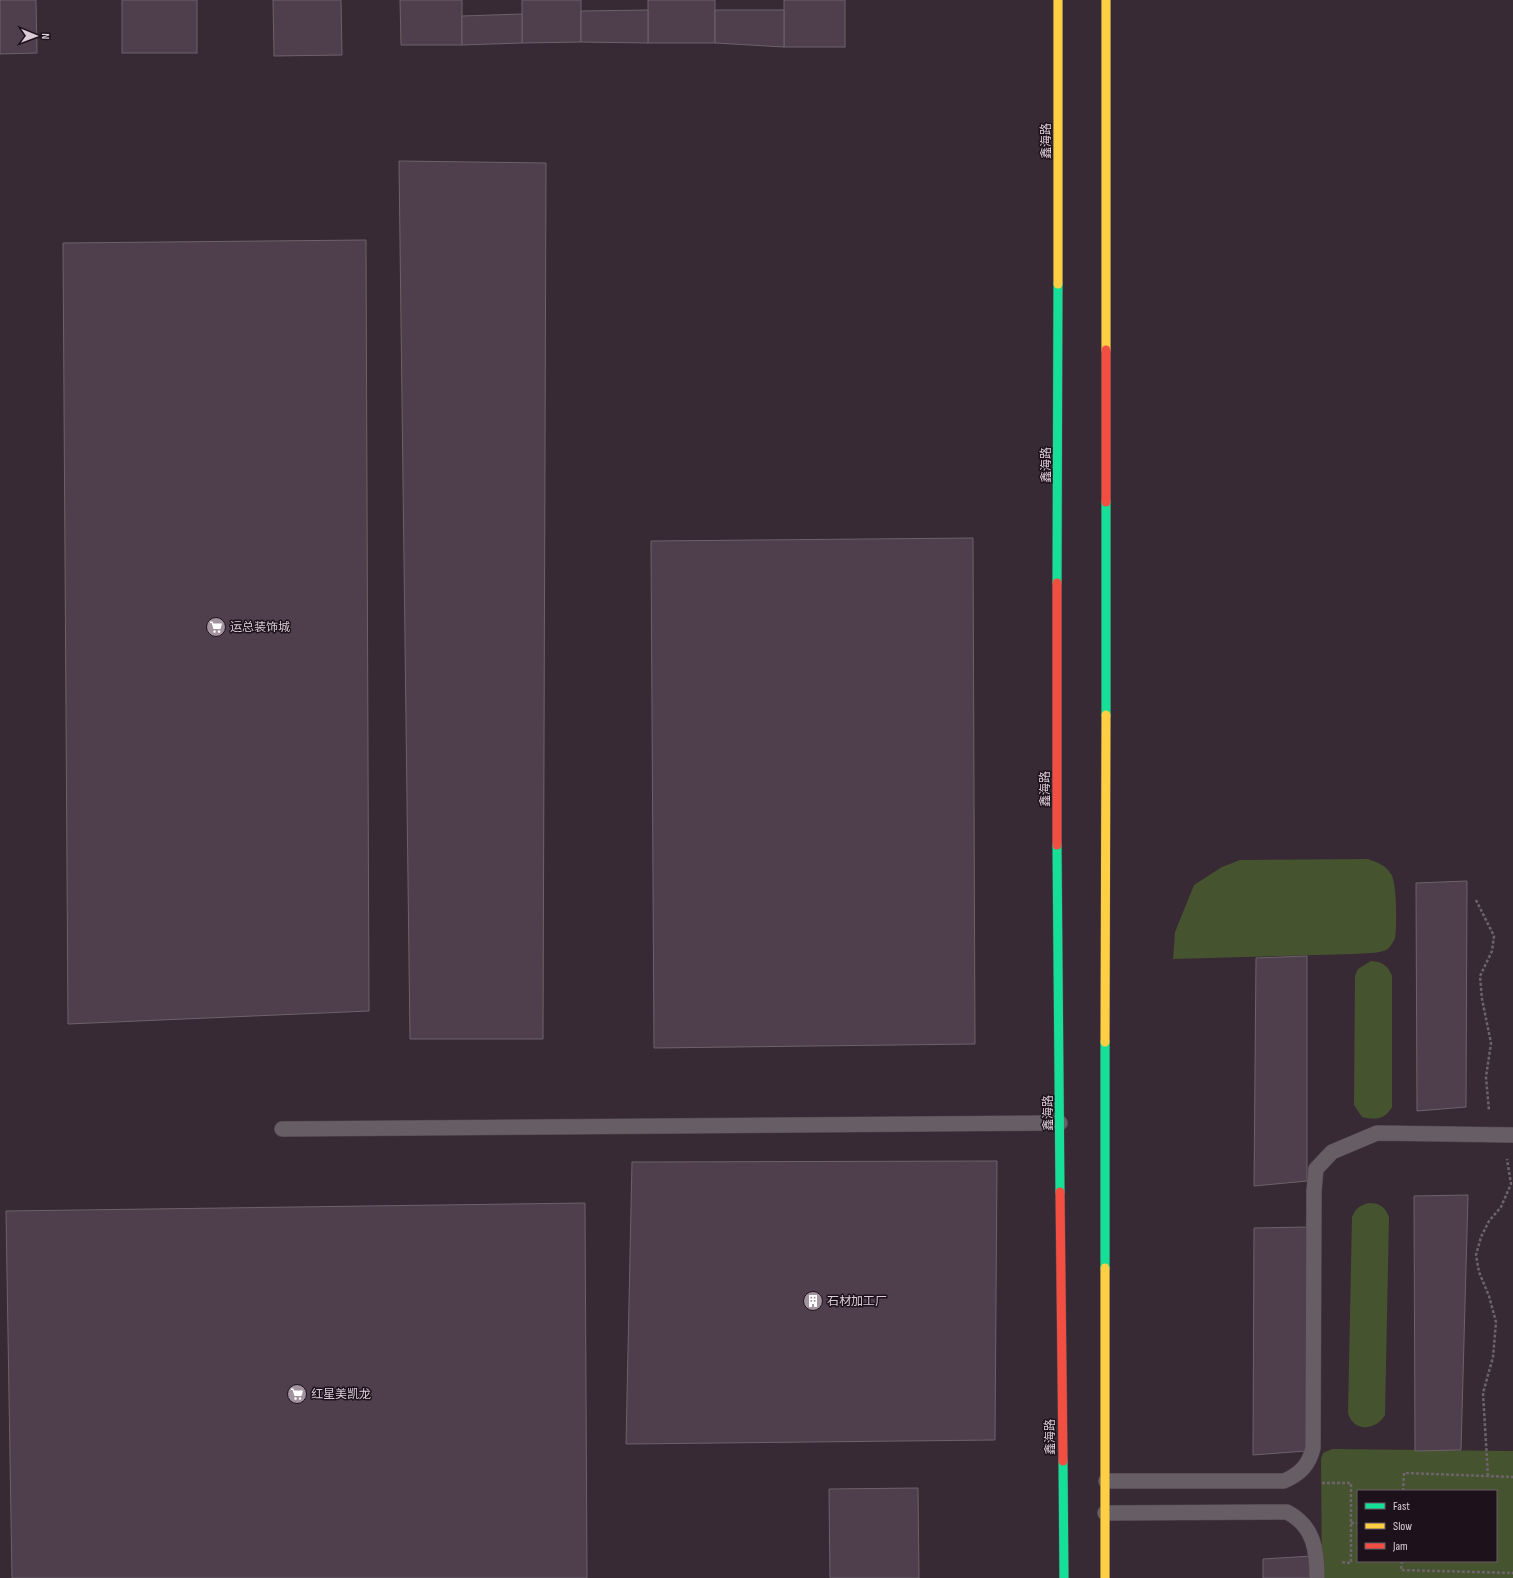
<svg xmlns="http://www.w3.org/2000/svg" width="1513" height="1578" viewBox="0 0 1513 1578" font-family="'Sofia Sans Condensed','Noto Sans SC',sans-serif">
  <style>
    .green { fill: #46532f; fill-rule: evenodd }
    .building { fill: #4f3f4c; stroke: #6d626a }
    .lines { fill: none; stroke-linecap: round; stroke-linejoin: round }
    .lane-casing { stroke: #51454d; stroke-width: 16 }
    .fast-casing { stroke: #51454d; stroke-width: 10 }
    .slow-casing { stroke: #51454d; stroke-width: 10 }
    .jam-casing { stroke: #51454d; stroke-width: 10 }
    .path { stroke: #6c646a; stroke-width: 2.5; stroke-dasharray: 3 2; stroke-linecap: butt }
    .lane { stroke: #675d64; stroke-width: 15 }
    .fast { stroke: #16e098; stroke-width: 9 }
    .slow { stroke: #ffcf43; stroke-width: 9 }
    .jam { stroke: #f24e42; stroke-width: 9 }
    .labels { text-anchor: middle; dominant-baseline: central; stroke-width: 3; stroke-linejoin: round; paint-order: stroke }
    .street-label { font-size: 12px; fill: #dcccd8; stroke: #1d121b }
    .poi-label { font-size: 12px; fill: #dcccd8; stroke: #1d121b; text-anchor: start }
  </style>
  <rect width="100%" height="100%" fill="#372a34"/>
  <!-- green -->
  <g class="green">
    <path d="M1368 859C1376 862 1386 865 1391 874 1397 882 1397 927 1395 938 1394 941 1390 947 1388 949 1380 954 1364 953 1354 954L1173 959 1175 932 1194 885 1222 867 1240 860Z"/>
    <path d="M1371 961C1383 962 1388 966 1392 976V1107C1385 1120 1375 1120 1362 1117L1354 1105 1355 976 1358 969Z"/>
    <path d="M1369 1203C1380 1203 1385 1207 1389 1217L1385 1415C1376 1431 1353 1432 1348 1413L1352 1217C1355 1209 1360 1205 1369 1203Z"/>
    <path d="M1332 1449 1513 1451V1578H1322L1321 1459 1323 1453ZM1358 1491H1496V1561H1358Z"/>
  </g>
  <!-- building -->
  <g class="building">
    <path d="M0 0H36L37 53 0 54Z"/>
    <rect x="122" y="0" width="75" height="53"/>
    <path d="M273 0H341L342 55 274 56Z"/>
    <path d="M400 0H462V45H401Z"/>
    <path d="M522 0H581V42L522 43Z"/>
    <rect x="648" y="0" width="67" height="43"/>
    <rect x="784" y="0" width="61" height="47"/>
    <path d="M648 10V43L581 42V11Z"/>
    <path d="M715 10H784V47L715 43Z"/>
    <path d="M522 14V43L462 45V16Z"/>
    <path d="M399 161 546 163 543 1039H410Z"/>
    <path d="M366 240 369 1011 68 1024 63 243Z"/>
    <path d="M973 538 975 1044 654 1048 651 541Z"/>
    <path d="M1467 881 1466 1107 1417 1111 1416 883Z"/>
    <path d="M1307 956V1181L1254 1186 1256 958Z"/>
    <path d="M997 1161 995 1440 626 1444 632 1162Z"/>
    <path d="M1468 1195 1461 1450 1415 1451 1414 1196Z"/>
    <path d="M585 1203 587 1578H12L6 1211Z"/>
    <path d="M1308 1227 1306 1451 1253 1455 1254 1228Z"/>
    <path d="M918 1488 919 1578H830L829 1489Z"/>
    <path d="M1312 1556V1578H1263V1559Z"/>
  </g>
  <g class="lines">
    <defs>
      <g id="lane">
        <path d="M282 1129 1060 1123"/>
        <path d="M1106 1481H1284C1300 1474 1309 1465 1313 1448L1314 1191 1316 1169 1332 1152 1377 1133 1513 1135"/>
        <path d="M1105 1513 1287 1512C1314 1526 1317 1550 1317 1578"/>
      </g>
      <g id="fast">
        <path d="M1057 583 1058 284"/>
        <path d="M1106 715V502"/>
        <path d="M1057 845 1060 1192"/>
        <path d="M1105 1268V1042"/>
        <path d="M1063 1461 1064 1578"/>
      </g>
      <g id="slow">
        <path d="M1058 284V0"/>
        <path d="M1106 350V0"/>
        <path d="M1105 1042 1106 715"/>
        <path d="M1105 1578V1268"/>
      </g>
      <g id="jam">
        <path d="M1106 502V350"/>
        <path d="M1057 845V583"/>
        <path d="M1060 1192 1063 1461"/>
      </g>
    </defs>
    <!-- lane casing -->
    <use href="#lane" class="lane-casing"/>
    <!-- fast casing -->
    <use href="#fast" class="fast-casing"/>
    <!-- slow casing -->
    <use href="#slow" class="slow-casing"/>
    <!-- jam casing -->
    <use href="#jam" class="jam-casing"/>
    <!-- path -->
    <g class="path">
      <path d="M1476 900 1494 936 1492 951 1480 976 1482 999 1491 1043 1486 1077 1489 1111"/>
      <path d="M1488 1476 1483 1393 1493 1357 1496 1322 1489 1296 1479 1272 1476 1255 1481 1237 1489 1221 1501 1207 1511 1184 1507 1159"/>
      <path d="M1322 1483H1351V1563L1340 1562"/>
      <path d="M1403 1491 1404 1473 1513 1477"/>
      <path d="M1351 1523H1358"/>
      <path d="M1402 1561 1401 1570 1513 1573"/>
    </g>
    <!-- lane -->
    <use href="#lane" class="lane"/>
    <!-- fast -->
    <use href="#fast" class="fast"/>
    <!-- slow -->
    <use href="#slow" class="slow"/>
    <!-- jam -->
    <use href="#jam" class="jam"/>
  </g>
  <!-- icons -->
  <defs>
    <symbol id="supermarket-disc" viewBox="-11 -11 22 22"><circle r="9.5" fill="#a2939f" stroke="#1d121b"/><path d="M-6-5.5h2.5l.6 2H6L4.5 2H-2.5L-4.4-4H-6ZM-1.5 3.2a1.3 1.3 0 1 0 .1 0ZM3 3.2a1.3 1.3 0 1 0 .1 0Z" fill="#fff"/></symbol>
    <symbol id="building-disc" viewBox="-11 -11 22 22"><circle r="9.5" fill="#a2939f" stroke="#1d121b"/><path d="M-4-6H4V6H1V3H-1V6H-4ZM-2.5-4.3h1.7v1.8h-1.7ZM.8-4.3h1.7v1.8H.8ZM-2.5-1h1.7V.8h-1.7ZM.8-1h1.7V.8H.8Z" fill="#fff"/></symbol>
  </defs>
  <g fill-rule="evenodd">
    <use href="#supermarket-disc" x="205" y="616" width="22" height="22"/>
    <use href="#building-disc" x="802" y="1290" width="22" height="22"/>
    <use href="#supermarket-disc" x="286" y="1383" width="22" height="22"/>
  </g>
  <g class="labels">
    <!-- street labels -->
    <g class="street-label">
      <text transform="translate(1046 141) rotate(-90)">鑫海路</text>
      <text transform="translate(1046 465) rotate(-90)">鑫海路</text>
      <text transform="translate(1045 789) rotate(-90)">鑫海路</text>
      <text transform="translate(1048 1113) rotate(-90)">鑫海路</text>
      <text transform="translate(1050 1437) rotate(-90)">鑫海路</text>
    </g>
    <!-- poi labels -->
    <g class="poi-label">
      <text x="230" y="627">运总装饰城</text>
      <text x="827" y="1301">石材加工厂</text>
      <text x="311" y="1394">红星美凯龙</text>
    </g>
  </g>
  <!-- legend -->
  <rect x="1357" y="1490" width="140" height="72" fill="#1d121b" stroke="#695c67"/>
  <rect x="1365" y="1503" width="20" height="6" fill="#16e098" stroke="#695c67"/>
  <text x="1393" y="1510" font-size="12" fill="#dcccd8">Fast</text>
  <rect x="1365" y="1523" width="20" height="6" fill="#ffcf43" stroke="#695c67"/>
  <text x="1393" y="1530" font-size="12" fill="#dcccd8">Slow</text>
  <rect x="1365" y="1543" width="20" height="6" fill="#f24e42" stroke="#695c67"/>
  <text x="1393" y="1550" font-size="12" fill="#dcccd8">Jam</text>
  <!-- north arrow -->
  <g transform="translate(36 36) rotate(91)" stroke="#1d121b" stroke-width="3" paint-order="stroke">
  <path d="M0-3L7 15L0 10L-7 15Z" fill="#dcccd8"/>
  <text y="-6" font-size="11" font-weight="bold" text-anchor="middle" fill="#dcccd8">N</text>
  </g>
</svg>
